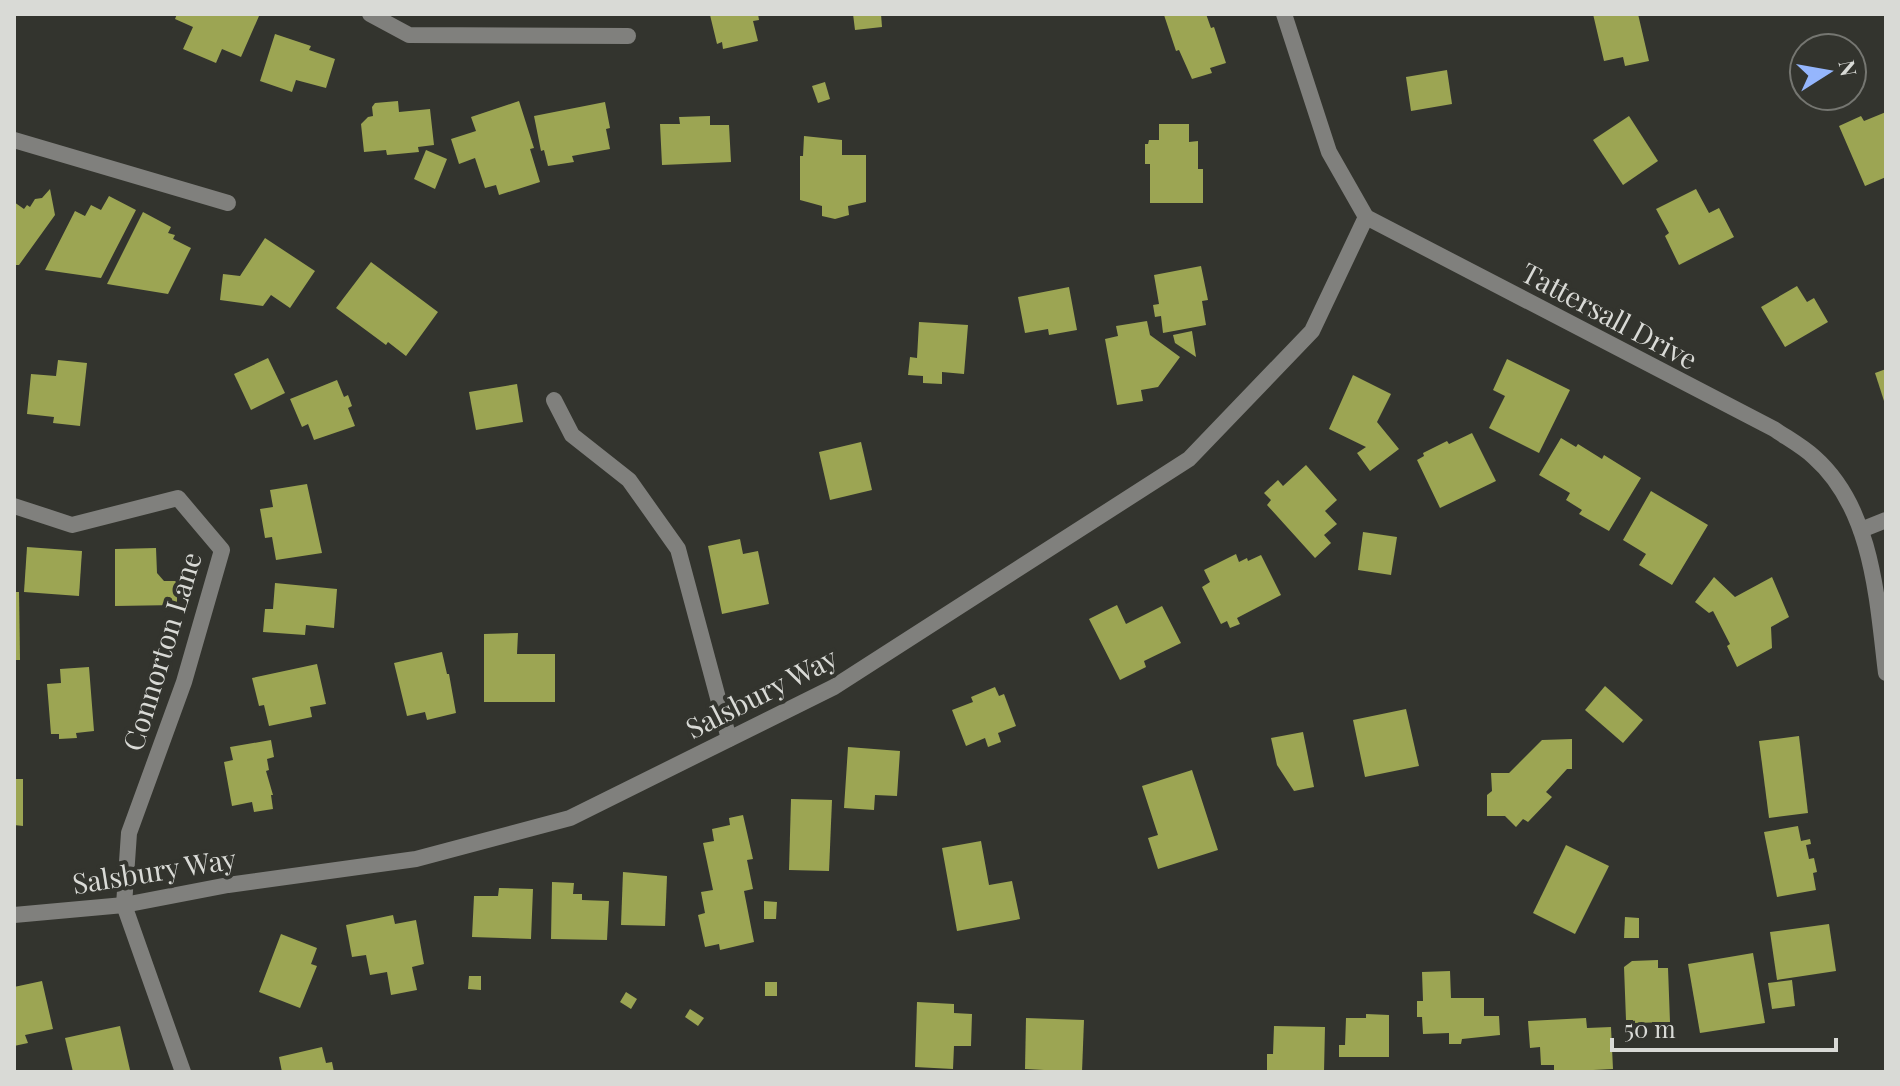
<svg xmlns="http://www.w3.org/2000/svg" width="1900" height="1086" viewBox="0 0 1900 1086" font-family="'Playfair Display',serif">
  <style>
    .building { fill: #9ca553 }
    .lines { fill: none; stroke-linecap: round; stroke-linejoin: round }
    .minor { stroke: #80807d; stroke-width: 16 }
    .tertiary { stroke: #80807d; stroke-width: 16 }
    .labels { text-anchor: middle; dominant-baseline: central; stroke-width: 8; stroke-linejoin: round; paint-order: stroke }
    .street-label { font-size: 28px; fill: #d9dad6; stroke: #33342e }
  </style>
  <rect width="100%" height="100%" fill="#33342e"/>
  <!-- building -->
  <g class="building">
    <path d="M177 14H253L259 16 241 57 222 49 216 63 183 49 193 27 175 19Z"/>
    <path d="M714 14H758L759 20 753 21 758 41 723 49 722 42 717 44 710 15Z"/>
    <path d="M853 14H881L882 27 855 30Z"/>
    <path d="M1206 14 1211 28 1214 27 1226 63 1210 68 1212 73 1192 79 1179 50 1176 51 1164 15Z"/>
    <path d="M1593 14H1638L1649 61 1625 66 1623 57 1604 61Z"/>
    <path d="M275 34 311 46 309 50 335 59 326 88 296 80 292 92 260 81Z"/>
    <path d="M1447 70 1452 104 1411 111 1406 77Z"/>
    <path d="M825 82 830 99 818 103 812 86Z"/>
    <path d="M398 101 399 112 430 109 434 145 418 147 419 152 387 155 386 150 364 152 361 124 368 117 373 116 372 107 375 103Z"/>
    <path d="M519 101 534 148 530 149 540 182 499 195 496 185 485 188 475 158 459 164 451 139 476 131 471 117Z"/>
    <path d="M605 102 610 128 606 129 610 149 572 156 574 162 548 166 544 150 541 151 534 116Z"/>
    <path d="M1886 112V177L1865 186 1839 126 1861 116 1864 121Z"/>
    <path d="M710 116V125H729L731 162 662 165 660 124H680L679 117Z"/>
    <path d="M1629 116 1658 161 1623 185 1593 140Z"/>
    <path d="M1159 124H1189V142L1198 141V169H1203V203H1150V164H1145V144H1148L1149 140H1159Z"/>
    <path d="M804 136 842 140V155H866V202L848 206 849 215 835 219 822 216V206L800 200V156H803Z"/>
    <path d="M426 150 447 159 435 189 414 179Z"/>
    <path d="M50 189 55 215 19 265H14V202L24 209 27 205 30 207 35 199 42 198Z"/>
    <path d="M1696 189 1709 213 1719 208 1734 237 1679 265 1665 236 1669 233 1656 209Z"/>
    <path d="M109 196 136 210 101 278 45 270 75 211 85 216 91 205 101 210Z"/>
    <path d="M143 212 171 227 168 233 175 235 173 239 191 248 168 294 107 284Z"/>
    <path d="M265 238 315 271 290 308 271 295 263 306 220 300 223 274 240 276Z"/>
    <path d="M371 262 438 312 406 356 388 342 386 345 336 308Z"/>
    <path d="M1201 266 1208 300 1202 301 1206 325 1163 333 1161 316 1155 317 1153 305 1159 304 1154 275Z"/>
    <path d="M1797 286 1807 302 1814 298 1828 322 1785 347 1761 307Z"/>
    <path d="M1069 287 1077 330 1049 335 1048 329 1025 333 1018 297Z"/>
    <path d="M1147 321 1150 335 1180 357 1158 387 1141 390 1143 401 1117 405 1105 339 1118 336 1116 326Z"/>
    <path d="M919 322 968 325 964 374 942 372V384L923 383V376L908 375 910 357 917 358Z"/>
    <path d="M1192 331 1196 357 1175 343 1173 335Z"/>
    <path d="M268 358 285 393 251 410 234 374Z"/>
    <path d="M1507 359 1570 390 1539 453 1489 428 1505 396 1493 390Z"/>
    <path d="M58 360 87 363 80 426 53 423 54 417 27 414 31 374 56 376Z"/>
    <path d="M1886 369V404H1885L1875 373Z"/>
    <path d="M1353 375 1391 394 1377 422 1399 449 1370 471 1357 453 1366 447 1329 429Z"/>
    <path d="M337 380 344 397 348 395 352 406 348 408 355 426 314 440 308 424 302 427 290 399Z"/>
    <path d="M517 384 523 422 476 430 469 392Z"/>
    <path d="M1472 433 1496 481 1440 508 1417 460 1424 456 1423 453 1447 441 1449 444Z"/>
    <path d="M1561 438 1576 447 1578 444 1602 459 1604 455 1641 478 1609 531 1579 514 1582 510 1566 500 1570 493 1539 475Z"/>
    <path d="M861 442 872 490 830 500 819 452Z"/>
    <path d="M1306 465 1337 500 1325 511 1337 524 1324 535 1331 543 1315 558 1267 505 1271 500 1264 493 1278 480 1283 486Z"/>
    <path d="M307 484 322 553 276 560 272 537 265 538 260 509 273 507 270 490Z"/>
    <path d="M1651 491 1708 525 1672 585 1639 565 1646 554 1623 540Z"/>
    <path d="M1363 532 1397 537 1391 575 1358 570Z"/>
    <path d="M740 539 743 554 758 551 769 604 722 614 708 546Z"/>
    <path d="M27 547 82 551 79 596 24 592Z"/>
    <path d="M156 548 157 573 164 581H177V605L115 606V549Z"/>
    <path d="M1236 554 1239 562 1247 558 1248 561 1261 555 1281 595 1237 618 1240 624 1230 628 1227 621 1221 624 1202 587 1210 582 1204 570Z"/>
    <path d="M1714 577 1735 597 1772 577 1789 617 1771 627 1772 648 1737 667 1727 646 1730 644 1713 611 1709 613 1695 602Z"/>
    <path d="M275 583 337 589 334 628 306 625 305 635 263 632 265 609H273Z"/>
    <path d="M14 592H19L20 660H14Z"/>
    <path d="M1117 605 1126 624 1162 606 1181 643 1144 661 1146 667 1120 680 1089 619Z"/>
    <path d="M518 633 517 654H555V702H484V634Z"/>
    <path d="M442 652 447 674H449L456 713 427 720 425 712 407 716 394 663Z"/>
    <path d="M317 664 326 704 310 707 312 717 269 726 264 705 259 706 252 678Z"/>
    <path d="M89 667 94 731 76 733 77 738 59 739V734H51L47 684 61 683 60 669Z"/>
    <path d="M1605 686 1643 720 1623 743 1585 710Z"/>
    <path d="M995 687 999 696 1004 694 1016 726 998 733 1001 742 988 747 985 738 966 746 952 710 973 702 971 697Z"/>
    <path d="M1406 709 1419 766 1365 777 1353 720Z"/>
    <path d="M1303 732 1314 787 1294 791 1277 765 1271 738Z"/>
    <path d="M1799 736 1808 813 1769 818 1759 741Z"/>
    <path d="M1572 739V769H1567L1546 792 1552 797 1528 822 1523 819 1516 827 1505 816H1487V795L1492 791 1491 773H1509L1542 740Z"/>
    <path d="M271 740 274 757 267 759 269 770 266 771 273 795H271L273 809 254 812 252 802 232 806 224 762 233 760 230 747Z"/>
    <path d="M848 747 900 751 897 796 875 795 874 810 844 808Z"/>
    <path d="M1192 770 1218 850 1158 869 1148 838 1158 835 1142 786Z"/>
    <path d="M14 779H23V826L14 825Z"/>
    <path d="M791 799 832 800 829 871 789 870Z"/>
    <path d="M743 815 753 859 747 860 753 889 744 891 754 942 720 950 719 944 705 947 698 915 705 913 701 892 713 890 703 843 714 841 712 829 730 825 729 818Z"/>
    <path d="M1798 826 1801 841 1810 839 1811 844 1806 845 1809 859 1814 858 1817 872 1813 873 1816 890 1777 897 1764 832Z"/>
    <path d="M981 841 989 885 1012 881 1020 919 957 931 942 848Z"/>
    <path d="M1566 845 1609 866 1575 934 1533 913Z"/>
    <path d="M623 872 667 876 665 926 621 925Z"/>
    <path d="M552 882 574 883 573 894H582V900L609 901 607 940 551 939Z"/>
    <path d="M499 888 533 889 531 939 472 937 474 896H498Z"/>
    <path d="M764 901 777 902 776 919H764Z"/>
    <path d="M393 915 395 924 416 920 424 964 412 967 417 990 391 995 387 972 370 975 366 955 352 957 346 925Z"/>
    <path d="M1625 917 1639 918V938H1624Z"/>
    <path d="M1829 924 1836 971 1777 980 1770 932Z"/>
    <path d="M281 934 317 948 311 964 317 966 300 1008 259 992Z"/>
    <path d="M1753 953 1765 1023 1700 1033 1688 964Z"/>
    <path d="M1658 960V968H1668L1670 1022 1633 1023V1020H1626L1624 967 1632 961Z"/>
    <path d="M1450 971 1451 998H1484V1016H1499L1500 1035 1462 1039 1461 1044H1449V1033L1423 1034 1422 1017H1417V1001H1423L1422 972Z"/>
    <path d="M469 976H481V990L468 989Z"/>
    <path d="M1792 980 1795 1006 1772 1009 1768 983Z"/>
    <path d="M42 981 53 1029 25 1035 28 1043 14 1046V987Z"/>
    <rect x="765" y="982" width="12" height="14"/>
    <path d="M626 992 637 999 631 1009 620 1002Z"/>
    <path d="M917 1002 954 1004V1013L972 1014 971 1046H954L953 1069 915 1067Z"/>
    <path d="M690 1009 704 1018 698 1026 685 1017Z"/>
    <path d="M1366 1014 1389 1015V1057H1339V1045H1345L1346 1018H1366Z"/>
    <path d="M1026 1018 1084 1020 1082 1072 1025 1069Z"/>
    <path d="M1586 1018 1587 1028 1611 1027 1613 1069 1554 1072V1065H1541L1540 1047 1530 1048 1528 1021Z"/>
    <path d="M120 1026 130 1070 73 1072 65 1038Z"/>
    <path d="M1274 1026 1325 1027 1324 1072H1267V1054H1273Z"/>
    <path d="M322 1047 326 1063 332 1062 334 1072H282L279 1057Z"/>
  </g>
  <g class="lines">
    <!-- minor -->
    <g class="minor">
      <path d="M370 14 409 35 628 36"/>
      <path d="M14 140 228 203"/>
      <path d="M554 400 572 435 629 480 678 549 729 739"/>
      <path d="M14 506 72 525 178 498 222 550 184 682 129 833 124 905 183 1072"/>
      <path d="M1861 530 1886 520"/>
      <path d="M14 915 124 905 228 885 416 859 570 818 834 687 1189 459 1312 331 1366 217"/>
    </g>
    <!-- tertiary -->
    <path class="tertiary" d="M1284 14 1329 152 1366 217 1774 429C1787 438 1802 446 1814 457 1873 509 1877 600 1886 673"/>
  </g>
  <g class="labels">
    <!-- street labels -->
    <g class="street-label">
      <text transform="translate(1610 315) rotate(28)">Tattersall Drive</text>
      <text transform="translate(161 651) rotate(-73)">Connorton Lane</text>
      <text transform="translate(761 692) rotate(-27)">Salsbury Way</text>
      <text transform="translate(154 870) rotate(-9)">Salsbury Way</text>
    </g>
  </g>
  <!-- border -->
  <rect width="1900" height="1086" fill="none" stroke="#d9dad6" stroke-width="32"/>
  <!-- north arrow -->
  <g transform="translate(1828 72) rotate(79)"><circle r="38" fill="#33342e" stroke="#757671" stroke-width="2"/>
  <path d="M0-6L14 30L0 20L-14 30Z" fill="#95b6fd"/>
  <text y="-12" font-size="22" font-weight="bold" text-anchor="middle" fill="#d9dad6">N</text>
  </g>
  <!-- scale -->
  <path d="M1612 1038v12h224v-12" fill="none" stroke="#d9dad6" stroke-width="4"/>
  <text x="1624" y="1038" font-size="24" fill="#d9dad6" stroke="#33342e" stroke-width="6" paint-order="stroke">50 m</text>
</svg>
